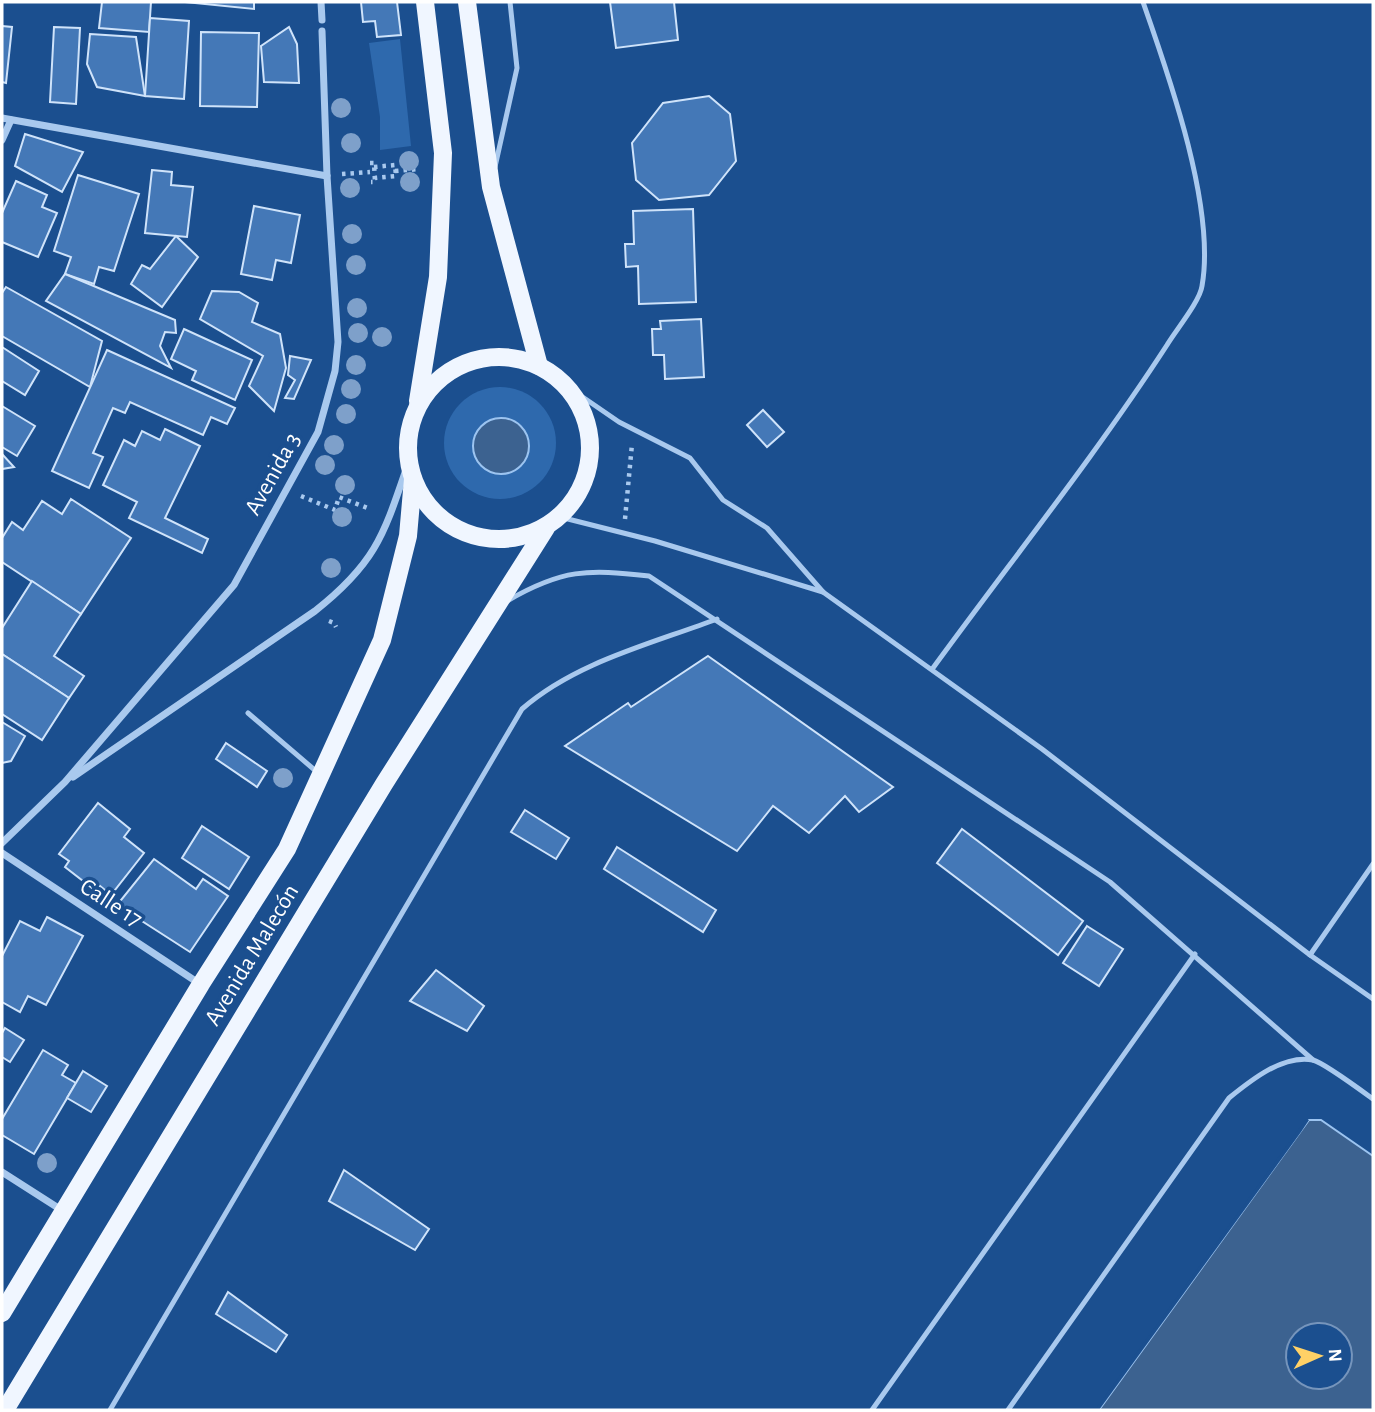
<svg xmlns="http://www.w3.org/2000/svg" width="1375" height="1412" viewBox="0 0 1375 1412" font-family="'Alegreya Sans',sans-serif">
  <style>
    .green { fill: #2e69ad }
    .water { fill: #3c6290; stroke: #9cc4f0; stroke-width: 2; fill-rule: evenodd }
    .pier { fill: #1b4f8f }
    .building { fill: #4478b7; stroke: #cfe3fa; stroke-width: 2 }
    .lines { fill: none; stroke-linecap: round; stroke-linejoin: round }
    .path { stroke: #a9c9ee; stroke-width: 4.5; stroke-dasharray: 3.5 5; stroke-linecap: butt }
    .lane { stroke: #a9c9ee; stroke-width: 5 }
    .street { stroke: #a9c9ee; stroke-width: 7 }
    .primary { stroke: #f0f6ff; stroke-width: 18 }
    .tree { fill: #7ea0ca }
    .labels { text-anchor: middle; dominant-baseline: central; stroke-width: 7; stroke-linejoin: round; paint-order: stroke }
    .street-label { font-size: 24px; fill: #fff; stroke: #1b4f8f }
  </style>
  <rect width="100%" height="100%" fill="#1b4f8f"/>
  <!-- green -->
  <g class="green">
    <path d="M400 39 411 146 380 150V117L369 43Z"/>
    <circle cx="500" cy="443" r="56"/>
  </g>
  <!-- water -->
  <g class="water">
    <circle cx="501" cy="446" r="28"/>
    <path d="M1309 1120H1321L1373 1156V1410H1099ZM1298 1335H1340V1377H1298Z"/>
  </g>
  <!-- pier -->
  <path class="pier" d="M1306 1119 1309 1120 1301 1132 1099 1410H1095Z"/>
  <!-- building -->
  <g class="building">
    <path d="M102 2H151L149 32 99 28Z"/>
    <path d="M185 2H254V9Z"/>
    <path d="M361 2H397L401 35 377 37 375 21 363 22Z"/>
    <path d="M610 2H674L678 40 616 48Z"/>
    <path d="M150 18 189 21 184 99 145 96Z"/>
    <path d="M2 26 12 27 6 83 2 82Z"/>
    <path d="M54 27 80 28 76 104 50 102Z"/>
    <path d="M289 27 297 44 299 83 264 82 261 46Z"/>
    <path d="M201 32 259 33 257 107 200 106Z"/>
    <path d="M90 34 136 37 145 96 97 87 87 64Z"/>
    <path d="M709 96 730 114 736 161 709 195 659 200 636 180 632 143 663 103Z"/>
    <path d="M25 134 83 152 62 192 15 166Z"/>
    <path d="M152 170 172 172 171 185 193 187 187 237 145 233Z"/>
    <path d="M78 175 139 194 114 271 99 267 94 284 65 274 71 257 54 251Z"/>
    <path d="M16 181 47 195 42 207 57 213 38 257 2 242V213Z"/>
    <path d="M254 206 300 215 291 263 276 260 272 280 241 274Z"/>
    <path d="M693 209 696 302 639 304 638 266 626 267 625 244H634L633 211Z"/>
    <path d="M176 236 198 257 162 307 131 284 142 265 150 269Z"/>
    <path d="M65 274 175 320 176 333 165 332 160 346 171 368 46 301Z"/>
    <path d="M6 287 102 341 90 387 2 336V293Z"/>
    <path d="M212 291 239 292 258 303 252 322 280 334 286 368 274 411 249 386 263 356 200 319Z"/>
    <path d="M701 319 704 377 665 379 664 355H653L652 329H661L660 321Z"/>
    <path d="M184 329 252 360 235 400 192 380 196 371 171 359Z"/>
    <path d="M2 347 39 371 25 395 2 381Z"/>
    <path d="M107 350 235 408 227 424 211 417 203 435 130 402 125 413 113 408 93 453 103 457 89 488 52 471Z"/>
    <path d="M290 356 311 360 294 399 285 398 295 380 288 375Z"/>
    <path d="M2 406 35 426 17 456 2 447Z"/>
    <path d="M763 410 784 432 767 447 747 425Z"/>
    <path d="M165 429 200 446 165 518 208 539 202 553 129 518 137 502 103 485 124 440 135 446 142 431 160 440Z"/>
    <path d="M2 454 14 467 2 469Z"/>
    <path d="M71 499 131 538 81 614 2 562V538L12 522 23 530 42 501 62 514Z"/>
    <path d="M32 581 81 614 54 656 84 676 69 698 2 654V628Z"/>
    <path d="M2 654 69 698 42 740 2 714Z"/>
    <path d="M708 656 893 787 859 812 845 796 809 833 773 806 737 851 565 746 628 703 631 707Z"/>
    <path d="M2 722 25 736 11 761 2 763Z"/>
    <path d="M226 743 267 771 257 787 216 759Z"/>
    <path d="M98 803 130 829 124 837 144 853 111 895 100 886 96 891 65 867 69 861 59 854Z"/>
    <path d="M525 810 569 838 556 859 511 832Z"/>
    <path d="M202 826 249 857 229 889 182 858Z"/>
    <path d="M962 829 1083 921 1058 955 937 863Z"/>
    <path d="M617 847 716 910 703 932 604 869Z"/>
    <path d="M154 859 196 889 203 879 228 896 190 952 117 905Z"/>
    <path d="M47 917 83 936 46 1005 28 996 20 1012 2 1002V956L20 921 40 931Z"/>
    <path d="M1087 926 1123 949 1099 986 1063 963Z"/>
    <path d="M436 970 484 1006 467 1031 410 1001Z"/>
    <path d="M5 1028 24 1040 10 1062 2 1057V1033Z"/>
    <path d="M43 1050 68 1065 62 1075 76 1083 34 1154 2 1135V1119Z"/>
    <path d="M83 1071 107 1086 91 1112 67 1098Z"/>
    <path d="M344 1170 429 1229 415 1250 329 1201Z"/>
    <path d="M228 1292 287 1335 276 1352 216 1314Z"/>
  </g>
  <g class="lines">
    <!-- path -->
    <g class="path">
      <path d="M370 163H374L375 182H371"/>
      <path d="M374 167 395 165 396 176 375 178"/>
      <path d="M395 171 420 169"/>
      <path d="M342 174 370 172"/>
      <path d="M301 496 335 510 339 497 370 509"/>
      <path d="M625 519 632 444"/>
      <path d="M329 621 334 623 336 627"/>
    </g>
    <!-- lane -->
    <g class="lane">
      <path d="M495 167 517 68 510 2"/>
      <path d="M568 387 619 422 690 458 723 500 767 528 823 592 1042 749 1310 955 1373 999"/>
      <path d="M560 517 655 541 823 592"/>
      <path d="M507 601C562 569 587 569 649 576L1110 882 1313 1060"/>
      <path d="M933 668C1011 561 1095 456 1167 345 1176 330 1200 301 1202 286 1216 208 1169 76 1143 2"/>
      <path d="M248 713 317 772"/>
      <path d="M1310 955 1373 864"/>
      <path d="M110 1410 522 709C576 662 651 644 717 619"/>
      <path d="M872 1410 1195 954"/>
      <path d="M1008 1410 1229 1098C1250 1081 1283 1054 1313 1060 1324 1063 1362 1091 1373 1099"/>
    </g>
    <!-- street -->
    <g class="street">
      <path d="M321 2 322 20"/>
      <path d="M2 118 327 176"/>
      <path d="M2 140 11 120"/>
      <path d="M73 777 315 611C377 562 384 534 409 461"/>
      <path d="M2 843 65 782 234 585 318 432 335 371 338 342 327 176 322 31"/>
      <path d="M2 853 200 984"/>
      <path d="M2 1172 63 1211"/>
    </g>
    <!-- primary -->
    <g class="primary">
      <path d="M467 2 491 187 539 366"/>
      <circle cx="499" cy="448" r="91"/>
      <path d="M418 401 438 277 443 153 425 2"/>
      <path d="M2 1313 201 984 287 849 382 640 408 536 413 479"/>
      <path d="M5 1410 384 784 546 528"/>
    </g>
  </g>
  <!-- trees -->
  <g class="tree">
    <circle cx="341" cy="108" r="10"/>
    <circle cx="351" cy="143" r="10"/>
    <circle cx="409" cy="161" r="10"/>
    <circle cx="410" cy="182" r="10"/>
    <circle cx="350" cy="188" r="10"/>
    <circle cx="352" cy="234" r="10"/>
    <circle cx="356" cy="265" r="10"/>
    <circle cx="357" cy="308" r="10"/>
    <circle cx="358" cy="333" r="10"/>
    <circle cx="382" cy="337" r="10"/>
    <circle cx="356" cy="365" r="10"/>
    <circle cx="351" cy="389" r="10"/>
    <circle cx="346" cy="414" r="10"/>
    <circle cx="334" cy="445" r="10"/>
    <circle cx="325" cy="465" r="10"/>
    <circle cx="345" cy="485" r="10"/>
    <circle cx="342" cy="517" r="10"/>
    <circle cx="331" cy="568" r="10"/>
    <circle cx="283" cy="778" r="10"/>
    <circle cx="47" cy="1163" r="10"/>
  </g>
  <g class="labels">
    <!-- street labels -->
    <g class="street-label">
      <text transform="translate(273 474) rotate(-61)">Avenida 3</text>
      <text transform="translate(111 903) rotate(33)">Calle 17</text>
      <text transform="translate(252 955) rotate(-59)">Avenida Malecón</text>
    </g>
  </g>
  <!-- border -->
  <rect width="1375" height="1412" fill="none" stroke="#ffffff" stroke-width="7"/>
  <!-- north arrow -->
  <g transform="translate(1319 1356) rotate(87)"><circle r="33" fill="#1b4f8f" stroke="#7695bc" stroke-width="2"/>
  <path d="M0-5L12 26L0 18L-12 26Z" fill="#ffd166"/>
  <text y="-10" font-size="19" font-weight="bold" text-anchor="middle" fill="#ffffff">N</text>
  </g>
</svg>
